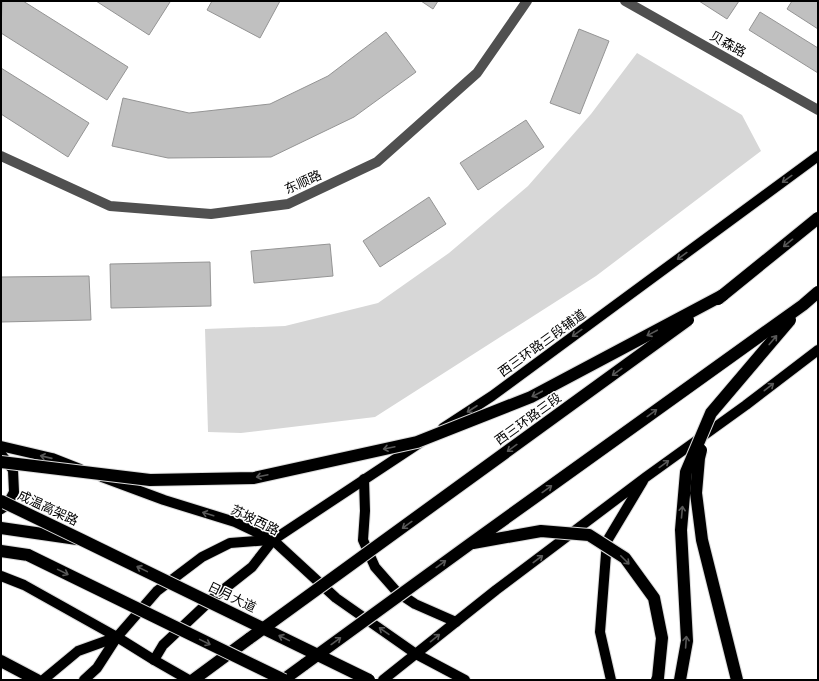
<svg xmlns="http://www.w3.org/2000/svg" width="819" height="681" viewBox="0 0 819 681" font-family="'DM Sans','Noto Sans SC',sans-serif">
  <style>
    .green { fill: #d7d7d7 }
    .building { fill: #c0c0c0; stroke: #949494 }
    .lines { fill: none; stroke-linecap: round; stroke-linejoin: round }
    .major-casing { stroke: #dbdbdb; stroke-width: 12 }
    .highway-casing { stroke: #dbdbdb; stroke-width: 14 }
    .minor { stroke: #505050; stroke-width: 10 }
    .major { stroke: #000; stroke-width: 10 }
    .highway { stroke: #000; stroke-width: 12 }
    .highway-bridge-casing { stroke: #dbdbdb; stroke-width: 14; stroke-linecap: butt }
    .highway-bridge { stroke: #000; stroke-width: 12 }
    .oneway { stroke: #595959 }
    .labels { text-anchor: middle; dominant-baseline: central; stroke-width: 3; stroke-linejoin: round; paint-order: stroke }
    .street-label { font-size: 13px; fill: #000; stroke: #fff }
  </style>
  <rect width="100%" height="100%" fill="#fff"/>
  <!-- green -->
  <path class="green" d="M637 53 742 115 761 151 596 276 375 417 241 433 208 432 205 329 285 326 378 303 449 253 528 186 591 114Z"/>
  <!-- building -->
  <g class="building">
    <path d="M2 1H23L128 67 107 100 1 33Z"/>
    <path d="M96 1H169L170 2 149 35Z"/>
    <path d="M212 1H280L260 38 207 10Z"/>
    <path d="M421 1H438L433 9Z"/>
    <path d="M699 1H739L727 19Z"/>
    <path d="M792 1H818V29L787 9Z"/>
    <path d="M760 12 818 48V73L749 30Z"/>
    <path d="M579 29 609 41 580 114 550 103Z"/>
    <path d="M386 32 416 72 354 117 271 157 168 158 112 146 123 98 189 113 270 104 328 76Z"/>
    <path d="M1 68 89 123 68 157 1 114Z"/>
    <path d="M526 120 544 147 478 190 460 163Z"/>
    <path d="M429 197 446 224 380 267 363 241Z"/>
    <path d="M330 244 333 276 254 283 251 251Z"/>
    <path d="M210 262 211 306 111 308 110 264Z"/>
    <path d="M89 276 91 320 1 322V277Z"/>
  </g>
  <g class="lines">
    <defs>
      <g id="major">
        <path d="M443 428 492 396 818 156"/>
        <path d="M1 446 52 458 80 469"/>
        <path d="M1 454 13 470 14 492 7 505 1 509"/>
        <path d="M102 477 164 500 235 522 273 540 336 598 416 654 465 680"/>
        <path d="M364 479 365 511 363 540 375 567 397 592 415 604 456 622"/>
        <path d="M1 576 24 585 117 637 154 660 189 680"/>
        <path d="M154 660 163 645 214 597 252 567 273 540 421 442"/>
        <path d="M43 680 78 651 117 637"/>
        <path d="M84 680 97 668 117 637 157 591 202 557 230 543 270 540"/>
        <path d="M383 680 496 590 646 477 746 405 818 350"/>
        <path d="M611 680 600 632 607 541 643 481"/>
      </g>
      <g id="highway">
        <path d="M1 528 77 539"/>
        <path d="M1 551 28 555"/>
        <path d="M1 661 37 680"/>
        <path d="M193 680 250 638"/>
        <path d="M283 680 305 664"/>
      </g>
    </defs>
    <!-- major casing -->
    <use href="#major" class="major-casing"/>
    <!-- highway casing -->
    <use href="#highway" class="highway-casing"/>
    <!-- minor -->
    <g class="minor">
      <path d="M625 1 818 110"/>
      <path d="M1 156 110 206 211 214 288 204 377 162 477 73 527 1"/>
    </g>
    <!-- major -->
    <use href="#major" class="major"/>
    <!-- highway -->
    <use href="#highway" class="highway"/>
    <defs>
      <g id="highway-bridge">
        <path d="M718 299 818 218"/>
        <path d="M701 450 699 458 696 493 702 540 737 680"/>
        <path d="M1 462 150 480 254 478 417 442 531 397 723 295"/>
        <path d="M1 501 82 540 369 680"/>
        <path d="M473 543 541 531 589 535 625 558 654 598 662 638 658 678 657 680"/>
        <path d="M28 555 284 680"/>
        <path d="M250 638 688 320"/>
        <path d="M305 664 470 544 803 305 818 292"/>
        <path d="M680 680 687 641 681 530 686 472 711 413 790 320"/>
      </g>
    </defs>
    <!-- highway-bridge casing -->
    <use href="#highway-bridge" class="highway-bridge-casing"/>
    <!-- highway-bridge -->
    <use href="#highway-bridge" class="highway-bridge"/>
  </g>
  <!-- one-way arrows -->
  <defs><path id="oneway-shaft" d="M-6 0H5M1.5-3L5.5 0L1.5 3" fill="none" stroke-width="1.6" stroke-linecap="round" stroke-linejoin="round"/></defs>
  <g class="oneway">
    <use href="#oneway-shaft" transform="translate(787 179) rotate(144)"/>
    <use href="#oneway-shaft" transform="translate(788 243) rotate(141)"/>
    <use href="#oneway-shaft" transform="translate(682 256) rotate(144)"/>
    <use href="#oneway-shaft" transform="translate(577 333) rotate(144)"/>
    <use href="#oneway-shaft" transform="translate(652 333) rotate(152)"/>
    <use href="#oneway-shaft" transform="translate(773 340) rotate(-50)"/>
    <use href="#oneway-shaft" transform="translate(617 372) rotate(144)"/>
    <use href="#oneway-shaft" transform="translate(769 387) rotate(-38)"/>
    <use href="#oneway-shaft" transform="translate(537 394) rotate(152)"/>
    <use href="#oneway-shaft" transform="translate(472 409) rotate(147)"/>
    <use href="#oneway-shaft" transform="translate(652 413) rotate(-36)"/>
    <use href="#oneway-shaft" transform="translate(389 448) rotate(168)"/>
    <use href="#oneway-shaft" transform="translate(512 448) rotate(144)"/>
    <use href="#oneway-shaft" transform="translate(46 457) rotate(-167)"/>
    <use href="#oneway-shaft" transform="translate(664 464) rotate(-36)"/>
    <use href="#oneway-shaft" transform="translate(262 476) rotate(168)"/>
    <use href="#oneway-shaft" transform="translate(547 489) rotate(-36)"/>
    <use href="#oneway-shaft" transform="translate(682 512) rotate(-85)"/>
    <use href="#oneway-shaft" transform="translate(208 514) rotate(-163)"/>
    <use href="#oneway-shaft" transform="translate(407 525) rotate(144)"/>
    <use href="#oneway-shaft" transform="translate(538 559) rotate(-37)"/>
    <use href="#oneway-shaft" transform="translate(625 560) rotate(45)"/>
    <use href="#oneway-shaft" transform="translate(441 564) rotate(-36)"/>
    <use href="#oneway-shaft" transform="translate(142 569) rotate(-154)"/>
    <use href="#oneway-shaft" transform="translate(63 572) rotate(26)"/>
    <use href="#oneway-shaft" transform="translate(384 631) rotate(-145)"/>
    <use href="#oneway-shaft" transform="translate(284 638) rotate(-154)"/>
    <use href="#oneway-shaft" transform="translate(435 638) rotate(-39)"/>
    <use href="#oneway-shaft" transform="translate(336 641) rotate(-36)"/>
    <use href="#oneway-shaft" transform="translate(205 642) rotate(26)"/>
    <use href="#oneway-shaft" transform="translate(686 642) rotate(-86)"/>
  </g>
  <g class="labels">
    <!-- street labels -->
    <g class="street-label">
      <text transform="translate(728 44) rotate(29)">贝森路</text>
      <text transform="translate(303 182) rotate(-24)">东顺路</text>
      <text transform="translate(542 343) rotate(-36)">西三环路三段辅道</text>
      <text transform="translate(528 419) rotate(-36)">西三环路三段</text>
      <text transform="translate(48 508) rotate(25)">成温高架路</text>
      <text transform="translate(255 520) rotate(26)">苏坡西路</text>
      <text transform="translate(232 597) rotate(26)">日月大道</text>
    </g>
  </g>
  <!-- border -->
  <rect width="819" height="681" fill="none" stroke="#000000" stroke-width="4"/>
</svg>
